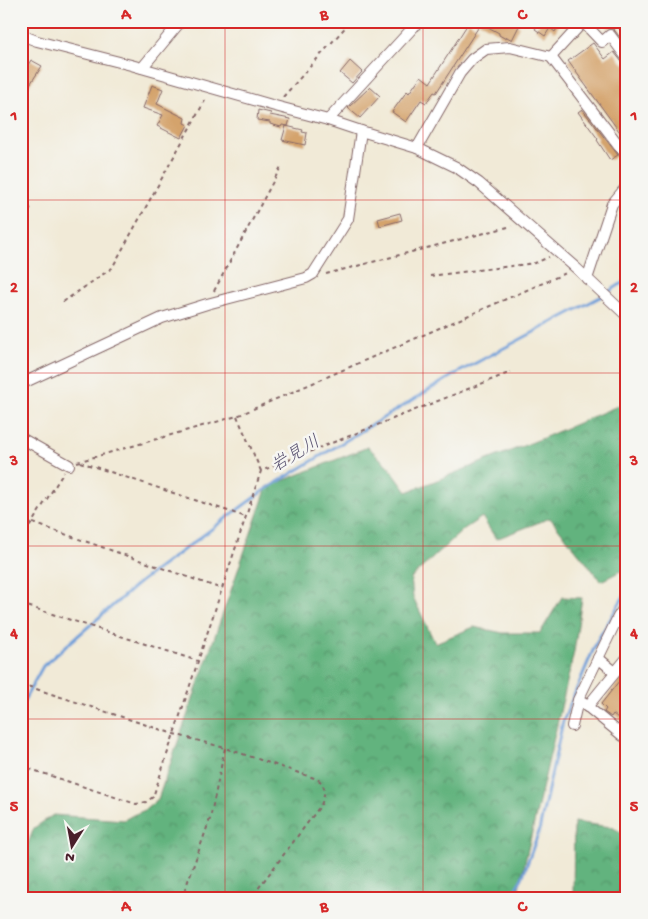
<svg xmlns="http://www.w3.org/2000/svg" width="648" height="919" viewBox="0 0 648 919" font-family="'Gochi Hand','Klee One',sans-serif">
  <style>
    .forest { fill: url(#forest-crowns); stroke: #566954 }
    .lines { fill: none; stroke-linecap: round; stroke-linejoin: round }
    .stream { stroke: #709fd9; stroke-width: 3 }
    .building { fill: #d4a36c }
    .minor-casing { stroke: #846667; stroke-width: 12 }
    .path { stroke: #846667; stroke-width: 2; stroke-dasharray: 4 4; stroke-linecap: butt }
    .minor { stroke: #fff; stroke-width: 10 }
    .grid { fill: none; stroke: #d62828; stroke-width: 1; stroke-opacity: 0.55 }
    .labels { text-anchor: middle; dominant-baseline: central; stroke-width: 5; stroke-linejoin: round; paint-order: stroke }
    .water-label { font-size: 18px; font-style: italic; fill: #595271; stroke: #f6f6f2 }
    .neatline { fill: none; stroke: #d62828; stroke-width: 2 }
    .grid-label { font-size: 16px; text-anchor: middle; font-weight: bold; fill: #d62828 }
  </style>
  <defs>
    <pattern id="forest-crowns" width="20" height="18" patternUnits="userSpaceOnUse" patternTransform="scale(1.25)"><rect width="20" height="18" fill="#62b37e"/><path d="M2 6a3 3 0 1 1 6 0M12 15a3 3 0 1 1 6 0" fill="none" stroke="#539167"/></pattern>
  </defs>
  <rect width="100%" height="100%" fill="#f6f6f2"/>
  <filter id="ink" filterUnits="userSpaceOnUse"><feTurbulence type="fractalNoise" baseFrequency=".02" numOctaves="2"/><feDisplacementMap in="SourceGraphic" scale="10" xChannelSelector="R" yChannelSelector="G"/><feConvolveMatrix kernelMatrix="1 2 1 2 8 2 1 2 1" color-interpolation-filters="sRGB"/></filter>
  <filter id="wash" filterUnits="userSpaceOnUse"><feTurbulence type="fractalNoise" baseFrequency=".0096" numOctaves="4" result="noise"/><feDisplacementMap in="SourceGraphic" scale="20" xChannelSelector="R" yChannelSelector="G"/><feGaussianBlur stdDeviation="1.12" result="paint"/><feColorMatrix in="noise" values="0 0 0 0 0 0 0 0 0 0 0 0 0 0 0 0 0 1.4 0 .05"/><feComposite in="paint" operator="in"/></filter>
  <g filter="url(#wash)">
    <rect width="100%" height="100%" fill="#f1ead7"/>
    <!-- forest -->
    <g class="forest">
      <path d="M627 402V568L601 581 550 518 496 539 482 517 464 529 411 578 413 597 435 643 474 627 503 633H540L562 597 582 598 574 652 518 892 513 898H21V862L34 828 53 815 124 820 133 815 145 810 158 799 267 487 368 447 388 466 407 492 543 438Z"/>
      <path d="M574 822 611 827 627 835V852L620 869 619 898H573Z"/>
    </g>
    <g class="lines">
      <!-- stream -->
      <g class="stream">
        <path d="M21 706 43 666 140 582 263 491 457 373 602 296 627 280"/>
        <path d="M510 898 522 878 539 831 563 721 597 641 627 591"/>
      </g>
    </g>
    <g id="blocks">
      <!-- building -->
      <g class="building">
        <path d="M477 21H511L519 26 512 40 507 37 506 39 499 35V33Z"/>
        <path d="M538 21H561L555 32 550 28 545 36 535 29 540 22Z"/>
        <path d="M469 22 478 28 436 93 434 92 426 103 421 100 406 122 392 112 407 91 409 93 421 76 430 83Z"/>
        <path d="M614 22 627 39V46L615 31 612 28H608L607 27Z"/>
        <path d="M593 43 605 59 614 52 622 62 627 65V79L623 82 627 88V142L568 61Z"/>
        <path d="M31 60 42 66 21 98V76Z"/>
        <path d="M350 61 362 72 352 83 340 73Z"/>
        <path d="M152 85 163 89 157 104 185 118 184 123 188 125 181 138 157 126 163 115 143 108Z"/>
        <path d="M370 87 380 96 360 118 348 108Z"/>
        <path d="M582 109 618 155 610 160 597 140 598 139 578 112Z"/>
        <path d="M258 110 271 113 270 115 290 119 288 126 282 125 281 127 270 124V122L257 120Z"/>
        <path d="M286 126 303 130 302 132 307 133 305 145 282 140Z"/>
        <path d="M24 204 31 208 21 226V209Z"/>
        <path d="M400 213 402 220 380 226 378 219Z"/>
        <path d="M627 671V725L613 714 611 717 604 712 606 709 601 704Z"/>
      </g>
    </g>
  </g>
  <g filter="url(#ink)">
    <use href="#blocks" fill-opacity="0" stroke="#846667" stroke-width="1"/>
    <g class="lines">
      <defs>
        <g id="minor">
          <path d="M21 35 37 41 131 65 275 106 328 120 361 131 417 148 456 167 479 183 576 268 627 316"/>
          <path d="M551 57 583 22 602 42 610 35 627 58"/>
          <path d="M142 68 181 21"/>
          <path d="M328 120 419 21"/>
          <path d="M417 148 460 73 472 59 486 49 510 47 551 57 627 156"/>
          <path d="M587 279 612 204 627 186"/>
          <path d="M21 384 162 318 207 304 306 278 313 274 348 219 361 131"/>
          <path d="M21 438 69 465"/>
          <path d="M598 658 615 672"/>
          <path d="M583 703 623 736"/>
          <path d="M587 707 627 658"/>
          <path d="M572 726 578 700 618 617 627 603"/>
        </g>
      </defs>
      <!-- minor casing -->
      <use href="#minor" class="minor-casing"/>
      <!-- path -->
      <g class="path">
        <path d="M283 97 351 21"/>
        <path d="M326 274 512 226"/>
        <path d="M430 276 535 263 549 257"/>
        <path d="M214 291 282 165"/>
        <path d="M63 302 112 268 207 97"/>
        <path d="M237 416 261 471"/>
        <path d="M77 462 237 416 566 273"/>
        <path d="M80 462 246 517"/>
        <path d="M33 523 222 589"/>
        <path d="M21 540 64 472"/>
        <path d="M21 604 198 661"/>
        <path d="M21 684 174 734 225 748 317 779C327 785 325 795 321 805L251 898"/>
        <path d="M21 766 136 804 146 802 153 797 261 471 511 372"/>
        <path d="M182 898 210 819 225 748"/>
      </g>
      <!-- minor -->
      <use href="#minor" class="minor"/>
    </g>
  </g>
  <!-- grid -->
  <path class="grid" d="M225 21V898M423 21V898M21 200H627M21 373H627M21 546H627M21 719H627"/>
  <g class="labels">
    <!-- water labels -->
    <g class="water-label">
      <text transform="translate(296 455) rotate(-31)">岩見川</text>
    </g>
  </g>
  <!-- margin -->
  <rect width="648" height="919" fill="none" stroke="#f6f6f2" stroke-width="55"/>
  <!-- north arrow -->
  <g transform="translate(72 846) rotate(191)" stroke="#f6f6f2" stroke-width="4" paint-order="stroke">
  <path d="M0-4L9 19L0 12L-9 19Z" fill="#4a1f2b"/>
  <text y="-8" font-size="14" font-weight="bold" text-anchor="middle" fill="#4a1f2b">N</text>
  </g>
  <rect x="28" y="28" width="592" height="864" class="neatline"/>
  <g class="grid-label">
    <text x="126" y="19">A</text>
    <text x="324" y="19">B</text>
    <text x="522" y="19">C</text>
    <text x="14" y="120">1</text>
    <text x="634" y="120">1</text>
    <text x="14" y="292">2</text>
    <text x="634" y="292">2</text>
    <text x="14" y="465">3</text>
    <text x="634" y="465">3</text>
    <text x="14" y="638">4</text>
    <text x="634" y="638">4</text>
    <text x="14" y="811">5</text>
    <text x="634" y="811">5</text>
    <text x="126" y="911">A</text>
    <text x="324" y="911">B</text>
    <text x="522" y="911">C</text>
  </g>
</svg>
